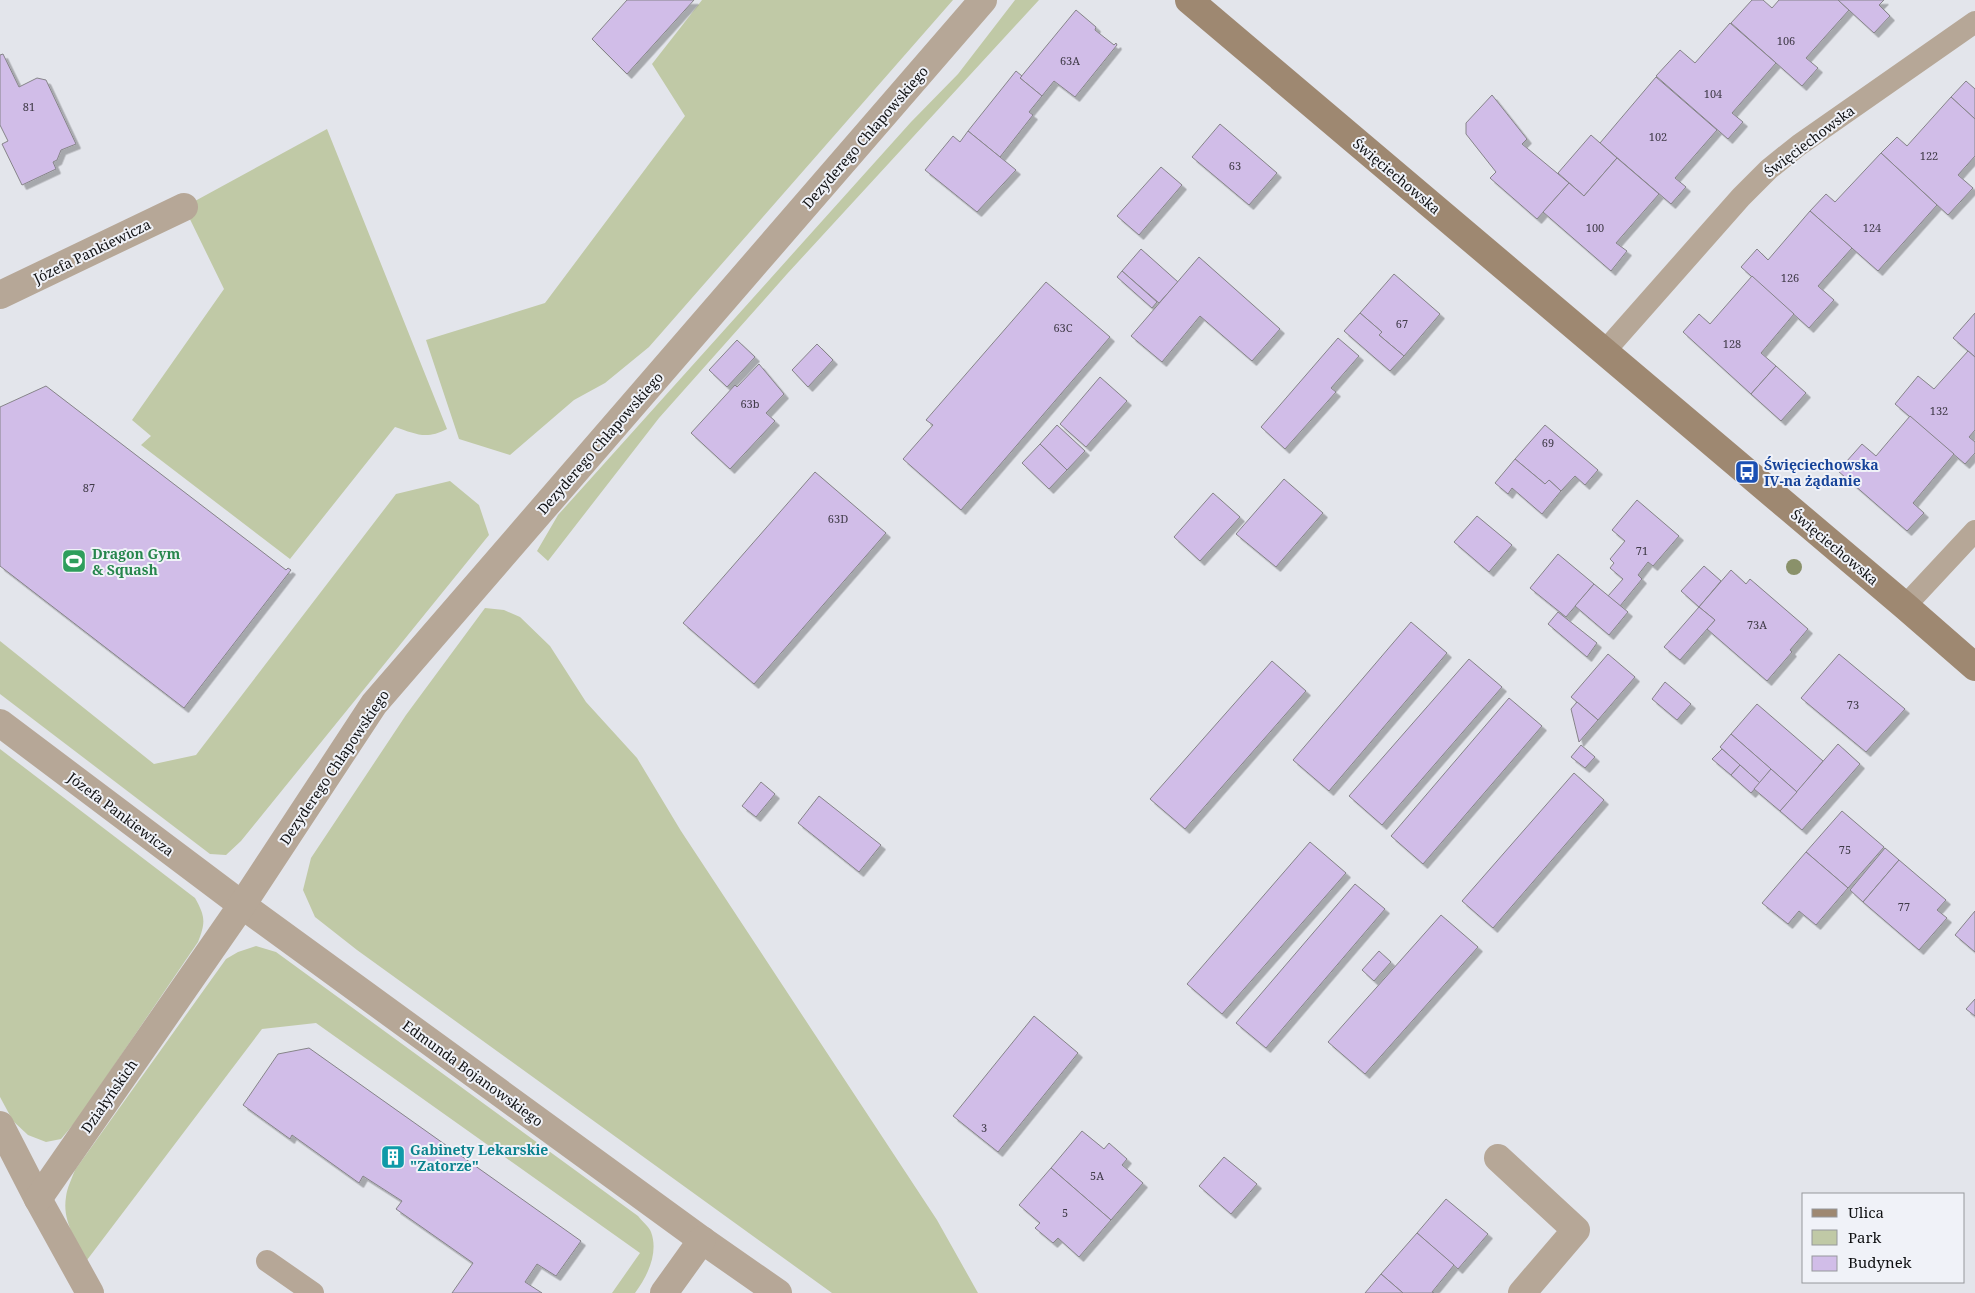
<svg xmlns="http://www.w3.org/2000/svg" width="1975" height="1293" viewBox="0 0 1975 1293" font-family="'Noto Serif',serif">
  <style>
    .green { fill: #c0c9a6 }
    .building { fill: #d1bde8; stroke: #868489; filter: url(#shadow) }
    .lines { fill: none; stroke-linecap: round; stroke-linejoin: round }
    .lane { stroke: #b6a797; stroke-width: 22 }
    .street { stroke: #b6a797; stroke-width: 28 }
    .secondary { stroke: #9e8871; stroke-width: 28 }
    .tree { fill: #8a916a }
    .labels { text-anchor: middle; dominant-baseline: central; stroke-width: 4; stroke-linejoin: round; paint-order: stroke }
    .number-label { font-size: 11px; fill: #403b48 }
    .street-label { font-size: 14px; fill: #0f1012; stroke: #f0f2f8 }
    .transit-label { font-size: 14px; font-weight: bold; fill: #164399; stroke: #f0f2f8; text-anchor: start }
    .leisure-label { font-size: 14px; font-weight: bold; fill: #27864d; stroke: #f0f2f8; text-anchor: start }
    .culture-label { font-size: 14px; font-weight: bold; fill: #0d838f; stroke: #f0f2f8; text-anchor: start }
  </style>
  <defs>
    <filter id="shadow"><feDropShadow dx="4.5" dy="4.5" stdDeviation="0" flood-color="#0004"/></filter>
  </defs>
  <rect width="100%" height="100%" fill="#e3e5eb"/>
  <!-- green -->
  <g class="green">
    <path d="M702 0H953L649 347 605 383 574 400 510 455 459 439 426 340 545 303 685 116 652 64Z"/>
    <path d="M1015 0H1039L787 274 659 418 548 561 537 551 558 515 911 122 958 74Z"/>
    <path d="M327 129 447 429C426 440 416 434 395 427L290 559 141 445 151 436 132 420 224 289 184 207Z"/>
    <path d="M450 481 479 505 489 535 241 841 226 855 210 854 0 694V641L154 764 196 755 396 494Z"/>
    <path d="M485 608 504 610 520 617 550 646 586 702 637 758 681 831 937 1220 978 1293H832L357 950 315 917 303 890 311 858 406 715Z"/>
    <path d="M0 749 195 898C205 916 206 922 198 942L77 1120 61 1139 46 1142 28 1135 13 1121 0 1097Z"/>
    <path d="M256 946 276 952 638 1216C642 1221 649 1227 651 1232 659 1253 647 1277 635 1293H612L640 1253 316 1023 262 1029 87 1260C76 1240 62 1221 66 1197 67 1188 72 1178 75 1170L226 959 238 952Z"/>
  </g>
  <!-- building -->
  <g class="building">
    <path d="M627 0H694L627 74 592 39Z"/>
    <path d="M1752 0H1763L1772 8 1779 0H1838L1849 10 1806 58 1818 68 1802 86 1731 23Z"/>
    <path d="M1838 0H1884L1879 5 1890 16 1874 33Z"/>
    <path d="M1076 10 1096 27 1095 30 1114 45 1116 43 1117 45 1075 97 1054 81 1042 96 1020 78Z"/>
    <path d="M1730 23 1776 63 1732 113 1743 122 1728 139 1656 76 1680 50 1695 63Z"/>
    <path d="M3 54 19 87 37 78 46 80 76 144 61 150 57 160 53 162 56 169 22 185 2 144 8 141 0 125V55Z"/>
    <path d="M1016 71 1022 76 1020 78 1042 96 1029 112 1033 115 1000 157 968 131Z"/>
    <path d="M1656 77 1717 130 1675 178 1686 187 1671 204 1600 143Z"/>
    <path d="M1966 81 1975 89V119L1951 97Z"/>
    <path d="M1492 95 1527 139 1522 144 1569 183 1537 219 1490 178 1496 172 1466 134V123Z"/>
    <path d="M1951 97 1975 119V156L1958 175 1973 188 1948 215 1881 153 1897 137 1907 146Z"/>
    <path d="M1220 124 1277 173 1249 205 1192 157Z"/>
    <path d="M968 131 1016 170 977 212 925 170 953 136 960 142Z"/>
    <path d="M1591 135 1617 158 1584 196 1558 173Z"/>
    <path d="M1881 153 1937 205 1878 271 1810 211 1826 194 1835 202Z"/>
    <path d="M1617 158 1659 194 1616 243 1627 251 1611 271 1543 212 1569 183 1584 196Z"/>
    <path d="M1161 167 1182 185 1139 235 1117 216Z"/>
    <path d="M1810 211 1852 248 1818 286 1834 300 1809 328 1741 267 1757 249 1768 260Z"/>
    <path d="M1141 249 1178 282 1159 303 1122 271Z"/>
    <path d="M1199 257 1280 329 1252 361 1200 316 1162 362 1131 336Z"/>
    <path d="M1122 271 1157 302 1152 308 1117 277Z"/>
    <path d="M1394 274 1440 314 1404 356 1379 335 1382 332 1360 313Z"/>
    <path d="M1752 276 1794 314 1761 353 1776 366 1751 394 1683 332 1699 314 1710 324Z"/>
    <path d="M1046 282 1110 337 961 510 903 459 933 425 926 420Z"/>
    <path d="M1360 313 1382 332 1379 335 1404 356 1390 371 1344 331Z"/>
    <path d="M1975 313V357L1953 338Z"/>
    <path d="M1338 338 1359 356 1331 388 1336 392 1285 449 1261 427Z"/>
    <path d="M737 340 755 357 727 387 709 370Z"/>
    <path d="M817 344 833 360 808 387 792 370Z"/>
    <path d="M1968 351 1975 357V430L1969 437 1975 442V453L1965 464 1895 404 1918 376 1934 389Z"/>
    <path d="M759 364 784 394 766 413 775 421 730 469 691 433 735 385 737 387Z"/>
    <path d="M1776 366 1806 393 1781 421 1751 394Z"/>
    <path d="M1100 377 1127 401 1086 447 1060 424Z"/>
    <path d="M46 386 286 570 288 568 291 570 184 708 0 566V407Z"/>
    <path d="M1910 416 1954 454 1913 503 1924 513 1907 531 1838 471 1862 444 1876 456Z"/>
    <path d="M1057 425 1085 451 1067 470 1040 444Z"/>
    <path d="M1545 425 1598 470 1585 485 1575 476 1561 491 1549 480 1545 484 1515 459Z"/>
    <path d="M1040 444 1067 470 1049 489 1022 463Z"/>
    <path d="M1515 459 1545 484 1549 480 1561 491 1542 514 1512 488 1508 494 1495 483Z"/>
    <path d="M815 472 886 533 754 684 683 623Z"/>
    <path d="M1284 479 1323 513 1276 567 1236 534Z"/>
    <path d="M1213 493 1240 517 1200 561 1174 537Z"/>
    <path d="M1637 500 1679 536 1653 566 1648 562 1638 575 1642 579 1620 606 1608 596 1623 579 1610 568 1614 563 1610 559 1625 541 1612 530Z"/>
    <path d="M1477 516 1512 545 1489 572 1454 542Z"/>
    <path d="M1558 554 1594 584 1566 617 1530 588Z"/>
    <path d="M1704 566 1721 581 1699 607 1681 591Z"/>
    <path d="M1731 570 1746 584 1750 579 1808 629 1790 650 1792 652 1767 681 1707 629 1715 620 1699 607Z"/>
    <path d="M1594 584 1628 612 1609 635 1575 606Z"/>
    <path d="M1699 607 1715 620 1680 660 1664 647Z"/>
    <path d="M1558 612 1597 643 1587 657 1548 624Z"/>
    <path d="M1411 622 1447 653 1329 791 1293 760Z"/>
    <path d="M1608 654 1635 677 1598 720 1571 697Z"/>
    <path d="M1839 654 1905 709 1866 752 1801 698Z"/>
    <path d="M1469 659 1502 687 1382 825 1349 796Z"/>
    <path d="M1272 661 1306 691 1185 829 1150 799Z"/>
    <path d="M1665 682 1691 704 1677 720 1652 699Z"/>
    <path d="M1509 698 1542 726 1423 864 1391 836Z"/>
    <path d="M1577 702 1598 720 1579 742 1571 709Z"/>
    <path d="M1757 704 1823 761 1797 792 1731 734Z"/>
    <path d="M1731 734 1771 769 1760 783 1720 747Z"/>
    <path d="M1838 744 1860 764 1802 830 1780 811Z"/>
    <path d="M1581 745 1595 757 1585 768 1571 757Z"/>
    <path d="M1722 749 1740 765 1731 775 1712 759Z"/>
    <path d="M1740 765 1760 783 1751 793 1731 775Z"/>
    <path d="M1771 769 1797 792 1780 811 1754 789Z"/>
    <path d="M1574 773 1604 800 1493 928 1462 901Z"/>
    <path d="M761 782 775 794 756 817 742 806Z"/>
    <path d="M819 796 881 845 859 872 798 823Z"/>
    <path d="M1842 811 1884 847 1848 888 1806 852Z"/>
    <path d="M1310 842 1346 873 1222 1014 1187 984Z"/>
    <path d="M1885 848 1899 860 1863 902 1850 890Z"/>
    <path d="M1806 852 1848 888 1816 925 1799 911 1788 924 1762 903Z"/>
    <path d="M1899 860 1946 900 1937 910 1947 918 1919 950 1863 902Z"/>
    <path d="M1355 884 1385 909 1266 1048 1236 1023Z"/>
    <path d="M1975 911V952L1955 935Z"/>
    <path d="M1441 915 1478 947 1365 1074 1328 1042Z"/>
    <path d="M1379 951 1391 962 1374 981 1362 970Z"/>
    <path d="M1975 999V1016L1966 1009Z"/>
    <path d="M1034 1016 1078 1053 998 1152 953 1116Z"/>
    <path d="M309 1048 581 1241 556 1276 537 1264 525 1282 542 1293H452L473 1263 396 1209 402 1201 363 1176 359 1183 292 1135 290 1139 243 1105 278 1054Z"/>
    <path d="M1082 1131 1104 1149 1109 1143 1127 1159 1122 1165 1143 1183 1111 1220 1051 1168Z"/>
    <path d="M1224 1157 1257 1184 1231 1214 1199 1186Z"/>
    <path d="M1051 1168 1111 1220 1079 1257 1058 1238 1053 1243 1035 1228 1040 1223 1019 1205Z"/>
    <path d="M1446 1199 1488 1234 1458 1269 1417 1233Z"/>
    <path d="M1417 1233 1454 1265 1432 1292 1434 1293H1403L1381 1274Z"/>
    <path d="M1381 1274 1403 1293H1365Z"/>
  </g>
  <g class="lines">
    <!-- lane -->
    <g class="lane">
      <path d="M1604 352 1741 197 1769 169 1799 145 1975 22"/>
      <path d="M1905 606 1975 531"/>
      <path d="M267 1261 313 1293"/>
    </g>
    <!-- street -->
    <g class="street">
      <path d="M0 295 184 207"/>
      <path d="M0 723 242 905 702 1240 778 1293"/>
      <path d="M0 1125 38 1199 90 1293"/>
      <path d="M1498 1158 1576 1230 1522 1293"/>
      <path d="M38 1199 242 905 374 704 983 0"/>
      <path d="M664 1293 702 1240"/>
    </g>
    <!-- secondary -->
    <path class="secondary" d="M1189 0 1905 606 1975 667"/>
  </g>
  <!-- trees -->
  <circle class="tree" cx="1794" cy="567" r="8"/>
  <!-- icons -->
  <defs>
    <symbol id="bus-square" viewBox="-11 -11 22 22"><rect x="-9" y="-9" width="18" height="18" rx="4" fill="#1a4fb4" stroke="#f0f2f8"/><path d="M-5-6H5V4H4V6H2V4H-2V6H-4V4H-5ZM-3.5-4V0h7V-4ZM-3.5 1.2v1.5H-2V1.2ZM2 1.2v1.5H3.5V1.2Z" fill="#fff"/></symbol>
    <symbol id="stadium-square" viewBox="-11 -11 22 22"><rect x="-9" y="-9" width="18" height="18" rx="4" fill="#2e9e5b" stroke="#f0f2f8"/><path d="M0-5a6.5 5 0 1 0 0 10a6.5 5 0 1 0 0-10ZM-3.5-1.8h7v3.6h-7Z" fill="#fff"/></symbol>
    <symbol id="building-square" viewBox="-11 -11 22 22"><rect x="-9" y="-9" width="18" height="18" rx="4" fill="#0f9aa8" stroke="#f0f2f8"/><path d="M-4-6H4V6H1V3H-1V6H-4ZM-2.5-4.3h1.7v1.8h-1.7ZM.8-4.3h1.7v1.8H.8ZM-2.5-1h1.7V.8h-1.7ZM.8-1h1.7V.8H.8Z" fill="#fff"/></symbol>
  </defs>
  <g fill-rule="evenodd">
    <use href="#bus-square" x="1733" y="458" width="28" height="28"/>
    <use href="#stadium-square" x="60" y="547" width="28" height="28"/>
    <use href="#building-square" x="379" y="1143" width="28" height="28"/>
  </g>
  <g class="labels">
    <!-- number labels -->
    <g class="number-label">
      <text x="1786" y="40">106</text>
      <text x="1070" y="60">63A</text>
      <text x="1713" y="93">104</text>
      <text x="29" y="106">81</text>
      <text x="1658" y="136">102</text>
      <text x="1929" y="155">122</text>
      <text x="1235" y="165">63</text>
      <text x="1595" y="227">100</text>
      <text x="1872" y="227">124</text>
      <text x="1790" y="277">126</text>
      <text x="1402" y="323">67</text>
      <text x="1063" y="327">63C</text>
      <text x="1732" y="343">128</text>
      <text x="750" y="403">63b</text>
      <text x="1939" y="410">132</text>
      <text x="1548" y="442">69</text>
      <text x="89" y="487">87</text>
      <text x="838" y="518">63D</text>
      <text x="1642" y="550">71</text>
      <text x="1757" y="624">73A</text>
      <text x="1853" y="704">73</text>
      <text x="1845" y="849">75</text>
      <text x="1904" y="906">77</text>
      <text x="984" y="1127">3</text>
      <text x="1097" y="1175">5A</text>
      <text x="1065" y="1212">5</text>
    </g>
    <!-- street labels -->
    <g class="street-label">
      <text transform="translate(865 137) rotate(-49)">Dezyderego Chłapowskiego</text>
      <text transform="translate(1809 141) rotate(-37)">Święciechowska</text>
      <text transform="translate(1397 176) rotate(40)">Święciechowska</text>
      <text transform="translate(92 251) rotate(-26)">Józefa Pankiewicza</text>
      <text transform="translate(600 443) rotate(-49)">Dezyderego Chłapowskiego</text>
      <text transform="translate(1835 547) rotate(40)">Święciechowska</text>
      <text transform="translate(334 767) rotate(-56)">Dezyderego Chłapowskiego</text>
      <text transform="translate(121 814) rotate(37)">Józefa Pankiewicza</text>
      <text transform="translate(473 1073) rotate(36)">Edmunda Bojanowskiego</text>
      <text transform="translate(109 1096) rotate(-55)">Działyńskich</text>
    </g>
    <!-- transit labels -->
    <g class="transit-label">
      <text x="1764" y="464">Święciechowska<tspan x="1764" dy="16">IV-na żądanie</tspan></text>
    </g>
    <!-- leisure labels -->
    <g class="leisure-label">
      <text x="92" y="553">Dragon Gym<tspan x="92" dy="16">&amp; Squash</tspan></text>
    </g>
    <!-- culture labels -->
    <g class="culture-label">
      <text x="410" y="1149">Gabinety Lekarskie<tspan x="410" dy="16">"Zatorze"</tspan></text>
    </g>
  </g>
  <!-- legend -->
  <rect x="1802" y="1193" width="162" height="90" fill="#f0f2f8" stroke="#96989c"/>
  <rect x="1812" y="1209" width="25" height="8" fill="#9e8871" stroke="#96989c"/>
  <text x="1848" y="1218" font-size="15" fill="#0f1012">Ulica</text>
  <rect x="1812" y="1230" width="25" height="15" fill="#c0c9a6" stroke="#96989c"/>
  <text x="1848" y="1243" font-size="15" fill="#0f1012">Park</text>
  <rect x="1812" y="1256" width="25" height="15" fill="#d1bde8" stroke="#96989c"/>
  <text x="1848" y="1268" font-size="15" fill="#0f1012">Budynek</text>
</svg>
